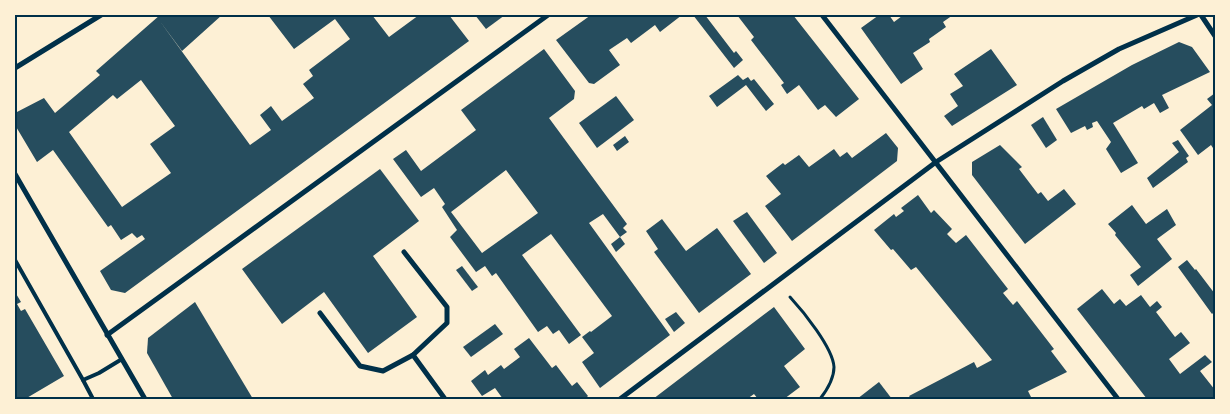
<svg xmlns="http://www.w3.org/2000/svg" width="1230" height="414" viewBox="0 0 1230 414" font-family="'DM Sans',sans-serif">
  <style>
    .building { fill: #264d5e; fill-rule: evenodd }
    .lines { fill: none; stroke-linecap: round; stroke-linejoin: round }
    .path { stroke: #003049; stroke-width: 3 }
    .service { stroke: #003049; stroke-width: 4 }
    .minor { stroke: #003049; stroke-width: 5 }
    .neatline { fill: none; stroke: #003049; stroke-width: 2 }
  </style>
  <rect width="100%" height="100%" fill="#fdf0d5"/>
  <!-- building -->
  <g class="building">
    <path d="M160 15H222L182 51 159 20 250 145 271 130 260 115 271 106 282 121 314 98 303 84 313 76 309 70 350 39 335 19 294 49 268 15H372L389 37 419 15H449L469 41 125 293 111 290 100 271 145 239 142 235 137 238 132 233 121 240 111 225 108 227 53 150 37 162 15 125V113L44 98 55 113 100 75 96 71ZM141 80 175 126 150 144 171 173 122 207 69 132 113 95 117 99Z"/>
    <path d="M475 15H505L486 29Z"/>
    <path d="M591 15H682L660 32 655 25 631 43 627 38 609 50 620 65 594 84 589 83 556 40Z"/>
    <path d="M693 15H705L734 53 736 51 743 60 734 68Z"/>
    <path d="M737 15H793L859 99 836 117 825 105 818 110 799 85 787 94 781 85 784 83 751 40 754 37Z"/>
    <path d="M879 15H889L894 22 902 16 901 15H953L943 22 946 27 929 39 930 42 913 53 923 69 901 84 861 28Z"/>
    <path d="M1179 42 1192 47 1210 72 1162 95 1169 108 1160 113 1154 103 1144 109 1142 106 1113 123 1138 163 1121 173 1106 149 1111 142 1097 121 1092 123 1093 127 1087 130 1085 126 1071 133 1056 109 1132 65Z"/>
    <path d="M544 49 575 91 574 99 549 118 627 224 623 228 627 232 620 237 603 214 589 223 670 335 600 388 582 362 594 353 582 337 590 331 591 332 612 316 551 234 522 255 581 335 569 344 559 330 553 334 547 326 538 332 496 273 492 276 485 266 476 272 450 237 457 230 442 207 445 204 434 188 421 197 393 159 406 150 421 171 476 130 461 110ZM506 170 538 213 482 253 451 212Z"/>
    <path d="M991 49 1017 85 952 126 944 116 958 106 950 94 963 86 954 74Z"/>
    <path d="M738 75 743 80 748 77 751 81 754 79 774 104 766 111 746 85 717 107 709 96Z"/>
    <path d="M1215 93V151L1211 145 1198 155 1180 130 1212 105 1207 99Z"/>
    <path d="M616 96 634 120 597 148 579 123Z"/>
    <path d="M1043 117 1057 140 1046 148 1031 125Z"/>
    <path d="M886 133 898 148 897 161 792 241 765 206 781 194 766 176 783 163 785 165 799 155 809 167 834 149 840 157 847 152 852 158Z"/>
    <path d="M625 136 629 142 617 151 613 145Z"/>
    <path d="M1178 140 1189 156 1186 158 1188 162 1153 188 1147 178 1179 152 1172 143Z"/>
    <path d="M1000 145 1022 167 1019 169 1038 194 1041 192 1048 201 1064 189 1076 204 1025 244 972 175V162Z"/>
    <path d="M380 169 419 221 373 256 417 317 368 353 324 292 282 324 242 269Z"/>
    <path d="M918 195 931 213 934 210 952 229 947 234 956 243 966 235 1008 289 1003 293 1013 305 1017 301 1054 349 1051 351 1067 372 1028 391 1032 399H911L909 396 974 362 977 368 992 360 916 267 911 270 893 249 891 250 874 230 894 214 896 217 904 211 901 208Z"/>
    <path d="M1132 205 1146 224 1167 209 1176 225 1157 239 1172 259 1138 286 1130 275 1141 267 1115 235 1116 233 1108 224Z"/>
    <path d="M747 212 777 253 764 263 733 221Z"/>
    <path d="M662 219 686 251 717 228 751 274 699 313 654 252 658 249 646 231Z"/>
    <path d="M620 237 625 244 616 252 611 244Z"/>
    <path d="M1187 260 1195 270 1196 269 1215 294V311L1212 314 1178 267Z"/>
    <path d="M462 266 478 287 472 291 456 270Z"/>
    <path d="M1102 289 1114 304 1120 299 1126 306 1141 295 1150 307 1157 301 1162 307 1156 312 1175 337 1181 332 1190 343 1169 359 1180 374 1205 355 1212 362 1200 371 1215 390V399H1147L1077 309Z"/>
    <path d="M15 292 21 302 17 304 21 311 25 309 64 376 25 399H15Z"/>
    <path d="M195 302 253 399H173L147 353 148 338Z"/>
    <path d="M774 307 805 349 784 366 800 387 784 399H758L754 394 747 399H653Z"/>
    <path d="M676 312 685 323 674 332 665 319Z"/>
    <path d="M495 324 503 334 471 357 463 347Z"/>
    <path d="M529 338 552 368 556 365 572 386 577 382 588 396 585 399H503L495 388 482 396 471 381 485 370 488 375 501 365 504 369 520 357 514 349Z"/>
    <path d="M879 382 892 399H857Z"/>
  </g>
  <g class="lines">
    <!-- path -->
    <path class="path" d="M790 297C803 311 833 348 834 367 834 379 827 390 820 399"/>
    <!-- service -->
    <g class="service">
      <path d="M15 260 83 380"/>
      <path d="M93 399 83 380 99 373 122 359"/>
    </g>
    <!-- minor -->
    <g class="minor">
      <path d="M822 15 1118 399"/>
      <path d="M1201 15 1215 36"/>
      <path d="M15 68 101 15"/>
      <path d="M15 174 145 399"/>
      <path d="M320 313 360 366 383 371 413 355 447 323V307L404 252"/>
      <path d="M107 335 548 15"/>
      <path d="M413 355 445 399"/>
      <path d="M620 399 936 162 1063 81 1119 49 1197 15"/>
    </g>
  </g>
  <!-- border -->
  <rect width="1230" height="414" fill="none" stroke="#fdf0d5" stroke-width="32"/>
  <rect x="16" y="16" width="1198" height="382" class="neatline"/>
</svg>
